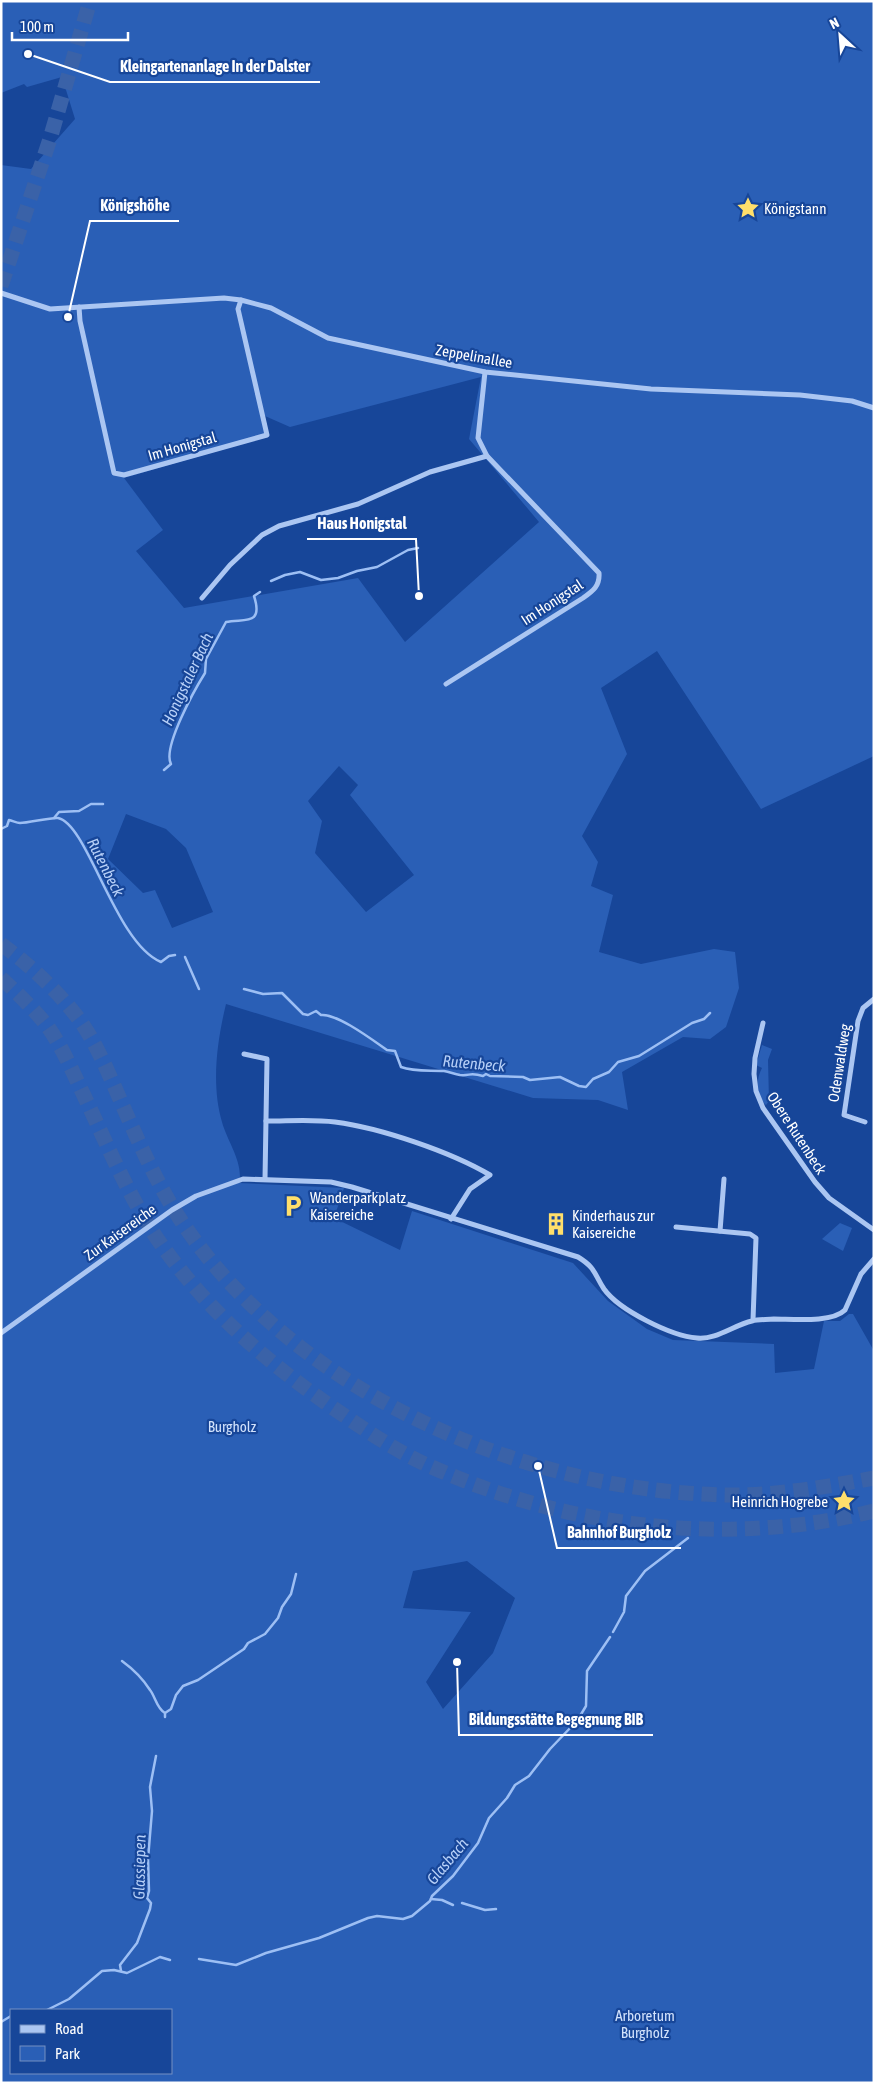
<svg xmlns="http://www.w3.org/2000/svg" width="875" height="2084" viewBox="0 0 875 2084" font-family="'Asap Condensed',sans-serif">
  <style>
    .green { fill: #2a5fb6; fill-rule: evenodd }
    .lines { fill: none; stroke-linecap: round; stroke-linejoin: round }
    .stream { stroke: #9dbff4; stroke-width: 2.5 }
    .highway-tunnel { stroke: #3a62a8; stroke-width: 15; stroke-dasharray: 15 8; stroke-linecap: butt }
    .street { stroke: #abc6f2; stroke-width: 5 }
    .labels { text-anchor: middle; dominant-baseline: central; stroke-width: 4.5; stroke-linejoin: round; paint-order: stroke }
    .poi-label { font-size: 15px; fill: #fff; stroke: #174699; text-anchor: start }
    .street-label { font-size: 15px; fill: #fff; stroke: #174699 }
    .park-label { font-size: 15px; fill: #d2e2fc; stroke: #174699 }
    .water-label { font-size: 16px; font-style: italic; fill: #b7d0f8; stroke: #174699 }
    .leader { fill: none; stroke: #fff; stroke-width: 2 }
    .callout-dot { fill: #fff; stroke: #174699; stroke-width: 2 }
    .callout-label { font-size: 16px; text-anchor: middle; font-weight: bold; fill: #fff; stroke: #174699; stroke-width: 4.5; stroke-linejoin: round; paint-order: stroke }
  </style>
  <rect width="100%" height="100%" fill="#174699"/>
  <!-- green -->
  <g class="green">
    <path d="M1 1H874V756L761 809 657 651 601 688 627 754 582 836 598 862 591 886 613 895 599 952 641 964 714 949 735 952 739 988 726 1027 710 1039 683 1037 622 1072 628 1110 598 1100 533 1098 226 1004C217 1041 211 1085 222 1122 227 1141 244 1163 239 1183L344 1188 334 1218 400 1250 412 1211 573 1263 608 1301 647 1329 673 1340 774 1344 775 1373 814 1369 824 1321H840L849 1314H853L874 1351V2083H1V165L31 169 75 119 62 77 27 87 24 84 1 93ZM481 377 469 439 539 522 405 642 358 578 184 608 136 551 163 530 124 478 269 436 265 416 290 427ZM339 766 358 785 350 795 414 875 366 912 315 853 322 821 308 801ZM126 814 166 829 186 848 213 912 172 928 155 890 143 893 108 859ZM467 1561 515 1598 493 1653 443 1709 426 1682 471 1612 403 1608 413 1571ZM11 2010H171V2073H11Z"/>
    <path d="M762 1045 772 1049 768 1060 769 1101 766 1105C755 1096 756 1079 762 1068L756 1065Z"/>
    <path d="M840 1223 852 1228 843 1251 822 1239Z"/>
  </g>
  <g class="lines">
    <!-- stream -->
    <g class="stream">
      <path d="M271 581 285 575 300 572 321 580 338 578 357 571 377 567 408 550 418 548"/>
      <path d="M164 770 171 764C162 748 195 689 205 673L206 659 226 622C243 618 264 627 254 596L260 592"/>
      <path d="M54 818 59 812 79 811 91 804H103"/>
      <path d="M1 829 7 826 9 820C13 821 17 823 20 823 28 823 52 817 58 818 88 824 115 943 161 962L169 956 175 955"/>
      <path d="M185 957 199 989"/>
      <path d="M244 989 263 994 282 993 303 1014 308 1015 316 1011 321 1015C337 1013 374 1041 387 1050L395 1051 401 1067C414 1072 430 1070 444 1071 450 1072 454 1074 460 1075 471 1076 469 1072 483 1076L486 1074 490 1076 523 1077 530 1080 560 1077 579 1086 586 1087 593 1079 609 1072 618 1062 639 1056 692 1023 704 1019 710 1013"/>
      <path d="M613 1632 624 1612 626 1596 645 1571 688 1538"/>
      <path d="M122 1661C133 1669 143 1679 150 1690 155 1696 157 1709 165 1713"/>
      <path d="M165 1717V1713L171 1709 176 1695 183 1686 198 1680 244 1649 248 1643 265 1634 278 1618 282 1607 291 1594 296 1574"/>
      <path d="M431 1899 442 1900 453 1905"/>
      <path d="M462 1903 485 1910 496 1909"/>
      <path d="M199 1959 236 1965 266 1953 319 1938 368 1918 377 1916 403 1919 412 1916 430 1901 432 1896 453 1876 478 1843 489 1818 507 1798 515 1785 529 1776 550 1749 573 1725 580 1721V1716L586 1706 587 1671 610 1637"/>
      <path d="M121 1971 120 1965 137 1943 150 1909 151 1903 147 1898 149 1891 148 1859 152 1811 150 1787 156 1756"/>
      <path d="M47 2010 69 1999 102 1971 114 1970 127 1973 160 1957 170 1960"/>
      <path d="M1 2022 11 2016"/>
    </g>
    <!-- highway-tunnel -->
    <g class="highway-tunnel">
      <path d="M1 286 50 139 90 1"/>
      <path d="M1 944C31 966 59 992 81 1022 97 1045 108 1072 119 1097 135 1134 152 1173 173 1208 286 1392 530 1496 740 1495 786 1494 830 1486 874 1478"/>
      <path d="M1 978C18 994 34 1009 48 1027 64 1050 75 1077 87 1102 108 1147 129 1196 156 1237 207 1311 268 1364 342 1414 371 1434 401 1454 434 1468 569 1528 729 1547 874 1511"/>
    </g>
    <!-- street -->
    <g class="street">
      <path d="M1 293 50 309 224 298 241 300 271 308 328 338 485 372 651 389 800 395 852 401 874 408"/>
      <path d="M79 307 80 321 114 473 124 475 267 435 238 309 241 300"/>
      <path d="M202 598 230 565 262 535 279 526 358 504 430 472 487 456"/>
      <path d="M446 684 583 598C593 591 600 586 599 573L487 456 478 438 485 372"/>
      <path d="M763 1023 755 1058 754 1074 756 1091 763 1108 815 1182 829 1198 874 1230"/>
      <path d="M244 1054 267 1059 265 1179"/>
      <path d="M266 1121C289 1121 313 1119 335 1122 381 1128 451 1152 490 1175L470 1189 451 1219"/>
      <path d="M865 1122 844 1115 858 1021 863 1008 874 999"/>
      <path d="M676 1227 750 1234 756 1238 753 1320"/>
      <path d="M720 1231 724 1179"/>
      <path d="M1 1333 172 1210 196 1196 243 1179 331 1182 352 1187 578 1257C596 1268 594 1274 604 1289 619 1310 671 1336 697 1338 716 1340 734 1325 752 1321 759 1319 767 1320 774 1319 793 1319 832 1323 845 1310L861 1274 874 1259"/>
    </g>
  </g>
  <!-- icons -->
  <defs>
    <symbol id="sight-bare" viewBox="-9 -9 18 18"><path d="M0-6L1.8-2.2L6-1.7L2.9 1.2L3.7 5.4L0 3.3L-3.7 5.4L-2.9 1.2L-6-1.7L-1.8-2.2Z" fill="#ffdf6b" stroke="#174699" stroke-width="2.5" paint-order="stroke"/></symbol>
    <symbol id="parking-bare" viewBox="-9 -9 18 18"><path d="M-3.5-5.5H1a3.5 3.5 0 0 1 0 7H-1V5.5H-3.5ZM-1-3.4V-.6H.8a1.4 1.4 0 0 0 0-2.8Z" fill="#ffdf6b" stroke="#174699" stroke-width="2.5" paint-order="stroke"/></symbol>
    <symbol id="building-bare" viewBox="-9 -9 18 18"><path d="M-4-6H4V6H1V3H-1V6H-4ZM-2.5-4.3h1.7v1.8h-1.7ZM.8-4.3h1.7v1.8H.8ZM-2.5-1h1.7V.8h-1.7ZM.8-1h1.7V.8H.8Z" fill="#ffdf6b" stroke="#174699" stroke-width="2.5" paint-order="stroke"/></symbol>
  </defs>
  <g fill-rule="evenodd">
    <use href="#sight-bare" x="732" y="192" width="32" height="32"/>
    <use href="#parking-bare" x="277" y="1190" width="32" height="32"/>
    <use href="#building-bare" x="540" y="1208" width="32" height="32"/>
    <use href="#sight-bare" x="828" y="1485" width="32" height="32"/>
  </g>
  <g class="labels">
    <!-- poi labels -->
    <g class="poi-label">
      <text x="764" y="208">Königstann</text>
      <text x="310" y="1197">Wanderparkplatz<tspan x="310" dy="17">Kaisereiche</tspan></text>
      <text x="572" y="1215">Kinderhaus zur<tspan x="572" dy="17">Kaisereiche</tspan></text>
      <text x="828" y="1501" text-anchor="end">Heinrich Hogrebe</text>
    </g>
    <!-- street labels -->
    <g class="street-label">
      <text transform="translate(474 356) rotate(10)">Zeppelinallee</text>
      <text transform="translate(182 446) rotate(-16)">Im Honigstal</text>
      <text transform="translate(552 602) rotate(-33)">Im Honigstal</text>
      <text transform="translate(839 1063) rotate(-81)">Odenwaldweg</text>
      <text transform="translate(797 1133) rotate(57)">Obere Rutenbeck</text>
      <text transform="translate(120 1232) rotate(-36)">Zur Kaisereiche</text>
    </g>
    <!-- park labels -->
    <g class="park-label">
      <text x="232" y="1426">Burgholz</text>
      <text x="645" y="2015">Arboretum<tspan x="645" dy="17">Burgholz</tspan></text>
    </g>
    <!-- water labels -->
    <g class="water-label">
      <text transform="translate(187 679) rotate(-65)">Honigstaler Bach</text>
      <text transform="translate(106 867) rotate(63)">Rutenbeck</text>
      <text transform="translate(474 1063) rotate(5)">Rutenbeck</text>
      <text transform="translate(447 1861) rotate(-50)">Glasbach</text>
      <text transform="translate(139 1867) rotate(-89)">Glassiepen</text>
    </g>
  </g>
  <!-- callouts -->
  <path class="leader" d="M28 54L110 82H320M68 317L90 221H179M419 596L416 539H307M538 1466L557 1548H681M457 1662L459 1735H653"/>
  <g class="callout-dot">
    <circle cx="28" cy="54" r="5"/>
    <circle cx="68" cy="317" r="5"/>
    <circle cx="419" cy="596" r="5"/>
    <circle cx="538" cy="1466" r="5"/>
    <circle cx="457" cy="1662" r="5"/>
  </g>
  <g class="callout-label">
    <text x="215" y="72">Kleingartenanlage In der Dalster</text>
    <text x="135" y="211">Königshöhe</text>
    <text x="362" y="529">Haus Honigstal</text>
    <text x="619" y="1538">Bahnhof Burgholz</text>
    <text x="556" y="1725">Bildungsstätte Begegnung BIB</text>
  </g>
  <!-- border -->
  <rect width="875" height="2084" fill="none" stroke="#ffffff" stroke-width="5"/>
  <!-- legend -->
  <rect x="10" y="2009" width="162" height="65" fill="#174699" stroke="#7490c2"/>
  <rect x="20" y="2025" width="25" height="8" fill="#abc6f2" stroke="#7490c2"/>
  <text x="55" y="2034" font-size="15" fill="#ffffff">Road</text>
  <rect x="20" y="2046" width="25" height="15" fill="#2a5fb6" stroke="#7490c2"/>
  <text x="55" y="2059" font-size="15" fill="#ffffff">Park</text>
  <!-- north arrow -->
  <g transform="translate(840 35) rotate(334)" stroke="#174699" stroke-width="4" paint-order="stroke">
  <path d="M0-4L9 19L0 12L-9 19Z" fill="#ffffff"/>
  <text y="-8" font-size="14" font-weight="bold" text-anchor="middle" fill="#ffffff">N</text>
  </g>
  <!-- scale -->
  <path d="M12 32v8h116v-8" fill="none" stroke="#ffffff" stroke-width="2.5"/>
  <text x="20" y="32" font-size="15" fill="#ffffff" stroke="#174699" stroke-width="4" paint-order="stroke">100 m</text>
</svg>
